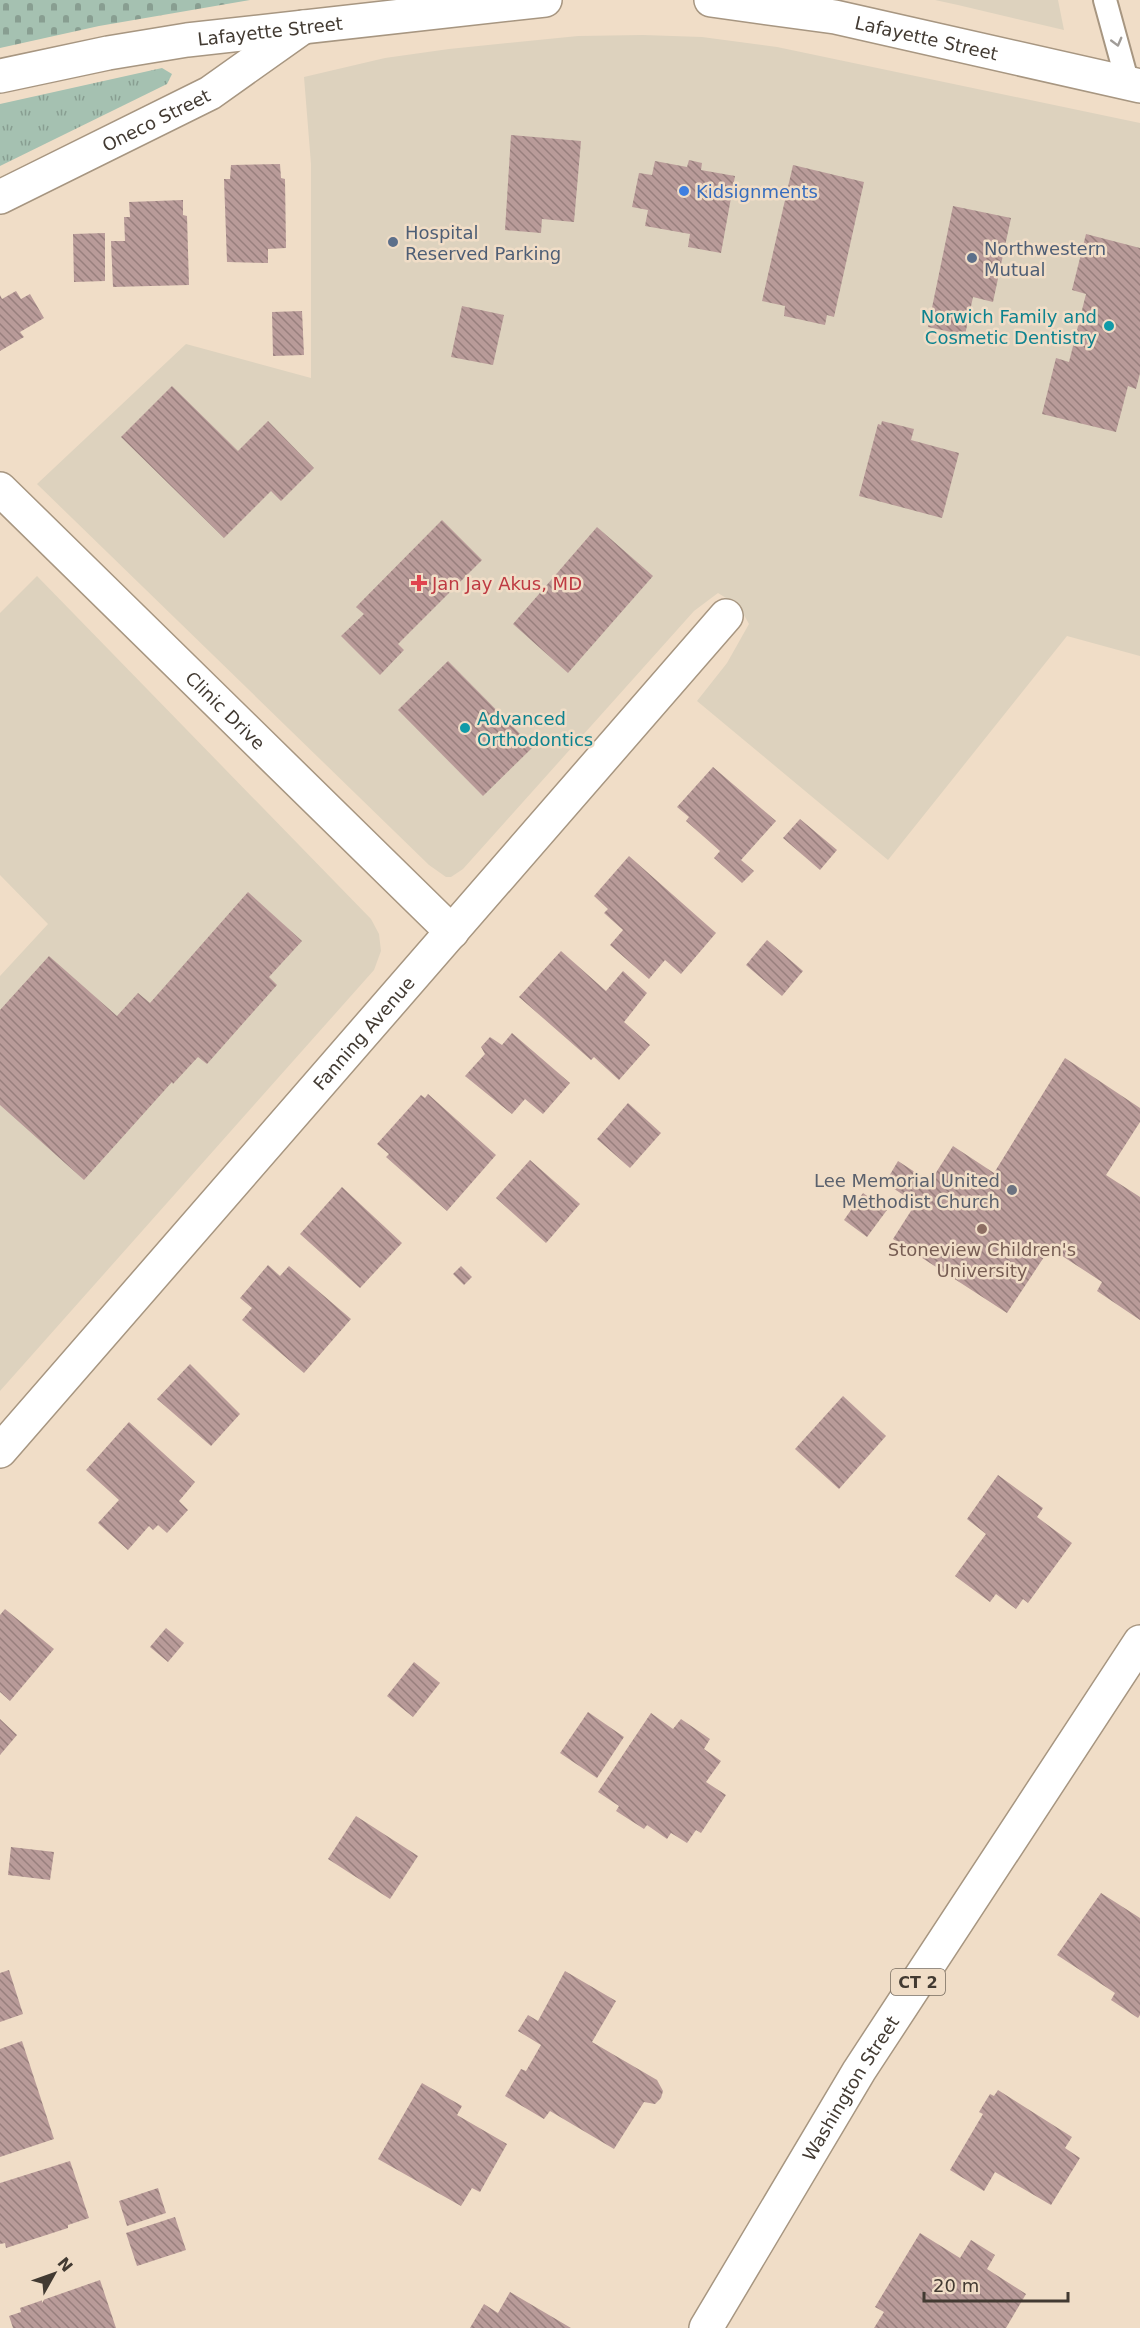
<svg xmlns="http://www.w3.org/2000/svg" width="1140" height="2328" viewBox="0 0 1140 2328" font-family="'DejaVu Sans',sans-serif">
  <style>
    .commercial { fill: #ddd2be }
    .cemetery { fill: url(#cemetery-stones) }
    .park { fill: url(#park-tufts) }
    .building { fill: url(#building-back-hatch) }
    .lines { fill: none; stroke-linecap: round; stroke-linejoin: round }
    .lane-casing { stroke: #a79681; stroke-width: 26 }
    .street-casing { stroke: #a79681; stroke-width: 36 }
    .secondary-casing { stroke: #a79681; stroke-width: 36 }
    .highway-casing { stroke: #a79681; stroke-width: 36 }
    .lane { stroke: #fff; stroke-width: 22 }
    .street { stroke: #fff; stroke-width: 33 }
    .secondary { stroke: #fff; stroke-width: 33 }
    .highway { stroke: #fff; stroke-width: 33 }
    .oneway { stroke: #a09c98 }
    .shop-dot { fill: #3f7fe0; stroke: #f0ddc7; stroke-width: 2 }
    .service-dot { fill: #5c6f8a; stroke: #f0ddc7; stroke-width: 2 }
    .culture-dot { fill: #0f9aa8; stroke: #f0ddc7; stroke-width: 2 }
    .health-dot { fill: #e0444e; stroke: #f0ddc7; stroke-width: 2 }
    .worship-dot { fill: #6b7280; stroke: #f0ddc7; stroke-width: 2 }
    .education-dot { fill: #8d6e63; stroke: #f0ddc7; stroke-width: 2 }
    .labels { text-anchor: middle; dominant-baseline: central; stroke-width: 5; stroke-linejoin: round; paint-order: stroke }
    .shield { fill: #f0ddc7; stroke: #766b5f; stroke-width: 1.5 }
    .shield-label { font-size: 16px; font-weight: bold; fill: #423a32 }
    .street-label { font-size: 18px; fill: #423a32; stroke: #f0ddc7 }
    .shop-label { font-size: 18px; fill: #366cbe; stroke: #f0ddc7; text-anchor: start }
    .service-label { font-size: 18px; fill: #4e5e75; stroke: #f0ddc7; text-anchor: start }
    .culture-label { font-size: 18px; fill: #0d838f; stroke: #f0ddc7; text-anchor: end }
    .health-label { font-size: 18px; fill: #be3a42; stroke: #f0ddc7; text-anchor: start }
    .worship-label { font-size: 18px; fill: #5b616d; stroke: #f0ddc7; text-anchor: end }
    .education-label { font-size: 18px; fill: #785e54; stroke: #f0ddc7 }
  </style>
  <defs>
    <pattern id="cemetery-stones" width="16" height="16" patternUnits="userSpaceOnUse" patternTransform="scale(1.5)"><rect width="16" height="16" fill="#a5c1b1"/><path d="M2 7V4a2 2 0 0 1 4 0v3zM10 15v-3a2 2 0 0 1 4 0v3z" fill="#889e91"/></pattern>
    <pattern id="park-tufts" width="24" height="20" patternUnits="userSpaceOnUse" patternTransform="scale(1.5)"><rect width="24" height="20" fill="#a5c1b1"/><path d="M3 7l-1-3M5 7V3M7 7l1-3M15 17l-1-3M17 17v-4M19 17l1-3" fill="none" stroke="#889e91"/></pattern>
    <pattern id="building-back-hatch" width="6" height="6" patternUnits="userSpaceOnUse" patternTransform="scale(1.5)"><rect width="6" height="6" fill="#b99b99"/><path d="M-1 5l2 2M0 0l6 6M5-1l2 2" fill="none" stroke="#987f7d"/></pattern>
  </defs>
  <rect width="100%" height="100%" fill="#f0ddc7"/>
  <!-- commercial -->
  <g class="commercial">
    <path d="M935 0H1058L1064 30 958 5Z"/>
    <path d="M643 35 702 37 777 47 1140 123V656L1067 636 888 860 697 701 727 663 749 624 739 606 718 593 694 611 463 869 451 877H446L429 865 37 484 186 344 311 378V164L304 77 385 58 449 49 578 36Z"/>
    <path d="M37 576 371 919 379 934 381 951 374 970 0 1391V976L48 924 0 875V613Z"/>
  </g>
  <!-- cemetery -->
  <path class="cemetery" d="M0 0H250L99 26 0 48Z"/>
  <!-- park -->
  <path class="park" d="M162 68 172 74 167 84 0 166V104Z"/>
  <!-- building -->
  <g class="building">
    <path d="M511 135 581 141 574 222 542 219 541 233 505 230Z"/>
    <path d="M689 160 702 163 701 170 735 176 721 253 688 247 690 234 645 226 648 210 632 207 639 173 652 175 655 161 687 167Z"/>
    <path d="M280 164 281 178 285 179 286 248 268 249V263L227 262 224 179H230L231 165Z"/>
    <path d="M793 165 864 182 834 317 827 315 825 325 784 316 785 306 762 301Z"/>
    <path d="M183 200V215L187 216 189 285 113 287 111 241H125L124 217H130L129 202Z"/>
    <path d="M953 206 1011 218 993 302 973 297 965 335 928 327Z"/>
    <path d="M105 233V281L74 282 73 234Z"/>
    <path d="M1086 234 1140 248V373L1136 389 1128 386 1116 432 1042 414 1056 358 1069 362 1086 294 1072 290Z"/>
    <path d="M16 291 21 299 30 294 44 318 20 332 24 337 0 351V295L2 299Z"/>
    <path d="M462 306 504 315 493 365 451 357Z"/>
    <path d="M302 311 304 355 273 356 272 312Z"/>
    <path d="M172 386 238 451 268 421 314 468 281 501 271 491 224 538 121 437Z"/>
    <path d="M882 421 914 429 911 440 959 453 942 518 859 496 878 424 881 425Z"/>
    <path d="M442 520 482 560 398 644 404 650 380 675 341 636 364 614 356 607Z"/>
    <path d="M597 527 653 576 568 673 513 624Z"/>
    <path d="M448 661 533 747 483 796 398 710Z"/>
    <path d="M713 767 776 821 741 860 754 871 742 883 714 858 720 851 686 821 689 817 677 807Z"/>
    <path d="M800 819 837 850 820 870 783 838Z"/>
    <path d="M629 856 716 933 681 974 665 960 649 979 610 945 623 930 604 913 608 909 594 896Z"/>
    <path d="M248 892 302 941 269 977 277 985 207 1064 198 1057 173 1084 172 1082 84 1180 0 1105V1010L49 956 117 1016 138 993 150 1003Z"/>
    <path d="M767 940 803 971 782 996 746 965Z"/>
    <path d="M561 951 606 991 623 971 647 993 624 1022 650 1045 619 1080 594 1057 591 1060 519 997Z"/>
    <path d="M512 1033 570 1083 543 1114 525 1099 512 1114 465 1076 485 1054 481 1047 490 1037 502 1045Z"/>
    <path d="M1065 1058 1140 1108V1122L1106 1175 1140 1197V1320L1097 1291 1102 1282 1050 1248 1007 1313 893 1239 916 1203 885 1183 898 1161 930 1182 953 1146 994 1173Z"/>
    <path d="M428 1094 496 1155 447 1211 386 1157 389 1154 377 1144 421 1095 425 1098Z"/>
    <path d="M628 1103 661 1133 630 1168 597 1139Z"/>
    <path d="M530 1160 580 1204 546 1243 496 1198Z"/>
    <path d="M342 1187 402 1243 360 1288 300 1234Z"/>
    <path d="M863 1193 887 1210 867 1237 844 1220Z"/>
    <path d="M268 1265 280 1276 289 1266 351 1319 304 1373 242 1320 252 1308 240 1298Z"/>
    <path d="M461 1266 472 1277 464 1285 453 1274Z"/>
    <path d="M190 1364 240 1414 211 1446 157 1399Z"/>
    <path d="M843 1396 886 1436 839 1489 795 1449Z"/>
    <path d="M129 1422 195 1482 179 1501 188 1510 167 1533 158 1525 153 1530 149 1526 128 1550 98 1523 119 1500 86 1470Z"/>
    <path d="M998 1475 1043 1508 1037 1517 1072 1543 1028 1603 1023 1599 1016 1609 996 1594 990 1602 955 1576 986 1534 967 1519Z"/>
    <path d="M5 1609 54 1649 10 1701 0 1692V1615Z"/>
    <path d="M166 1628 184 1643 168 1662 150 1647Z"/>
    <path d="M414 1662 440 1683 413 1717 387 1696Z"/>
    <path d="M588 1712 624 1737 597 1778 560 1753Z"/>
    <path d="M651 1713 673 1729 681 1719 710 1739 704 1749 721 1761 706 1782 726 1795 701 1833 696 1830 687 1843 671 1833 667 1839 647 1825 644 1829 616 1811 619 1806 598 1792Z"/>
    <path d="M0 1719 17 1735 0 1755Z"/>
    <path d="M356 1816 418 1856 390 1899 328 1859Z"/>
    <path d="M11 1847 54 1852 50 1880 8 1875Z"/>
    <path d="M1101 1893 1140 1918V2015L1138 2018 1111 2000 1115 1993 1057 1955Z"/>
    <path d="M9 1970 23 2014 0 2022V1973Z"/>
    <path d="M565 1971 616 2001 592 2042 657 2080 663 2091 661 2098 655 2104 644 2102 614 2149 550 2111 544 2119 505 2096 521 2069 526 2071 541 2045 518 2031 528 2015 538 2021Z"/>
    <path d="M22 2041 54 2139 0 2157V2049Z"/>
    <path d="M422 2083 462 2106 457 2115 507 2144 480 2192 472 2188 461 2206 378 2159Z"/>
    <path d="M998 2090 1072 2137 1065 2148 1080 2158 1051 2205 995 2172 984 2191 950 2170 983 2114 979 2112 990 2094 994 2096Z"/>
    <path d="M70 2161 89 2218 68 2225V2228L6 2248 5 2243 0 2244V2183Z"/>
    <path d="M158 2188 166 2213 127 2226 119 2201Z"/>
    <path d="M175 2217 186 2250 137 2266 126 2233Z"/>
    <path d="M920 2233 960 2258 971 2240 995 2255 987 2269 1026 2294 1006 2328H874L884 2312 875 2307Z"/>
    <path d="M100 2280 116 2328H13L9 2316 21 2312 20 2308Z"/>
    <path d="M510 2292 571 2328H470L484 2304 498 2313Z"/>
  </g>
  <g class="lines">
    <defs>
      <path id="lane" d="M1105 0 1128 84"/>
      <g id="street">
        <path id="s1" d="M0 197 210 93 303 27"/>
        <path id="s2" d="M0 489 452 932"/>
        <path id="s3" d="M0 1451 726 616"/>
      </g>
      <g id="secondary">
        <path id="s4" d="M711 0 835 17 1140 86"/>
        <path id="s5" d="M0 76 108 53 187 40 545 0"/>
      </g>
      <g id="highway">
        <path id="s6" d="M706 2328 859 2071 1140 1642"/>
      </g>
    </defs>
    <!-- lane casing -->
    <use href="#lane" class="lane-casing"/>
    <!-- street casing -->
    <use href="#street" class="street-casing"/>
    <!-- secondary casing -->
    <use href="#secondary" class="secondary-casing"/>
    <!-- highway casing -->
    <use href="#highway" class="highway-casing"/>
    <!-- lane -->
    <use href="#lane" class="lane"/>
    <!-- street -->
    <use href="#street" class="street"/>
    <!-- secondary -->
    <use href="#secondary" class="secondary"/>
    <!-- highway -->
    <use href="#highway" class="highway"/>
  </g>
  <!-- one-way arrows -->
  <defs><path id="oneway-chevron" d="M-2-3.5L2.5 0L-2 3.5" fill="none" stroke-width="1.6" stroke-linecap="round" stroke-linejoin="round" transform="scale(1.5)"/></defs>
  <use class="oneway" href="#oneway-chevron" transform="translate(1117 42) rotate(75)"/>
  <!-- markers -->
  <circle class="shop-dot" cx="684" cy="191" r="6"/>
  <g class="service-dot">
    <circle cx="393" cy="242" r="6"/>
    <circle cx="972" cy="258" r="6"/>
  </g>
  <g class="culture-dot">
    <circle cx="1109" cy="326" r="6"/>
    <circle cx="465" cy="728" r="6"/>
  </g>
  <path class="health-dot" d="M416 574h6v6h6v6h-6v6h-6v-6h-6v-6h6z"/>
  <circle class="worship-dot" cx="1012" cy="1190" r="6"/>
  <circle class="education-dot" cx="982" cy="1229" r="6"/>
  <g class="labels">
    <!-- shield labels -->
    <rect class="shield" x="891" y="1969" width="54" height="26" rx="4.5"/>
    <g class="shield-label">
      <text x="918" y="1982">CT 2</text>
    </g>
    <!-- street labels -->
    <g class="street-label">
      <text stroke="none"><textPath href="#s5" startOffset="274">Lafayette Street</textPath></text>
      <text stroke="none"><textPath href="#s4" startOffset="219">Lafayette Street</textPath></text>
      <text stroke="none"><textPath href="#s1" startOffset="174">Oneco Street</textPath></text>
      <text stroke="none"><textPath href="#s2" startOffset="316">Clinic Drive</textPath></text>
      <text stroke="none"><textPath href="#s3" startOffset="554">Fanning Avenue</textPath></text>
      <text stroke="none"><textPath href="#s6" startOffset="280">Washington Street</textPath></text>
    </g>
    <!-- shop labels -->
    <g class="shop-label">
      <text x="696" y="191">Kidsignments</text>
    </g>
    <!-- service labels -->
    <g class="service-label">
      <text x="405" y="232">Hospital<tspan x="405" dy="21">Reserved Parking</tspan></text>
      <text x="984" y="248">Northwestern<tspan x="984" dy="21">Mutual</tspan></text>
    </g>
    <!-- culture labels -->
    <g class="culture-label">
      <text x="1097" y="316">Norwich Family and<tspan x="1097" dy="21">Cosmetic Dentistry</tspan></text>
      <text x="477" y="718" text-anchor="start">Advanced<tspan x="477" dy="21">Orthodontics</tspan></text>
    </g>
    <!-- health labels -->
    <g class="health-label">
      <text x="432" y="583">Jan Jay Akus, MD</text>
    </g>
    <!-- worship labels -->
    <g class="worship-label">
      <text x="1000" y="1180">Lee Memorial United<tspan x="1000" dy="21">Methodist Church</tspan></text>
    </g>
    <!-- education labels -->
    <g class="education-label">
      <text x="982" y="1249">Stoneview Children's<tspan x="982" dy="21">University</tspan></text>
    </g>
  </g>
  <!-- north arrow -->
  <g transform="translate(54 2274) rotate(50)" stroke="#f0ddc7" stroke-width="4.5" paint-order="stroke">
  <path d="M0-4.5L10 22L0 15L-10 22Z" fill="#423a32"/>
  <text y="-9" font-size="16" font-weight="bold" text-anchor="middle" fill="#423a32">N</text>
  </g>
  <!-- scale -->
  <path d="M924 2292v9h144v-9" fill="none" stroke="#423a32" stroke-width="3"/>
  <text x="933" y="2292" font-size="18" fill="#423a32" stroke="#f0ddc7" stroke-width="4.5" paint-order="stroke">20 m</text>
</svg>
